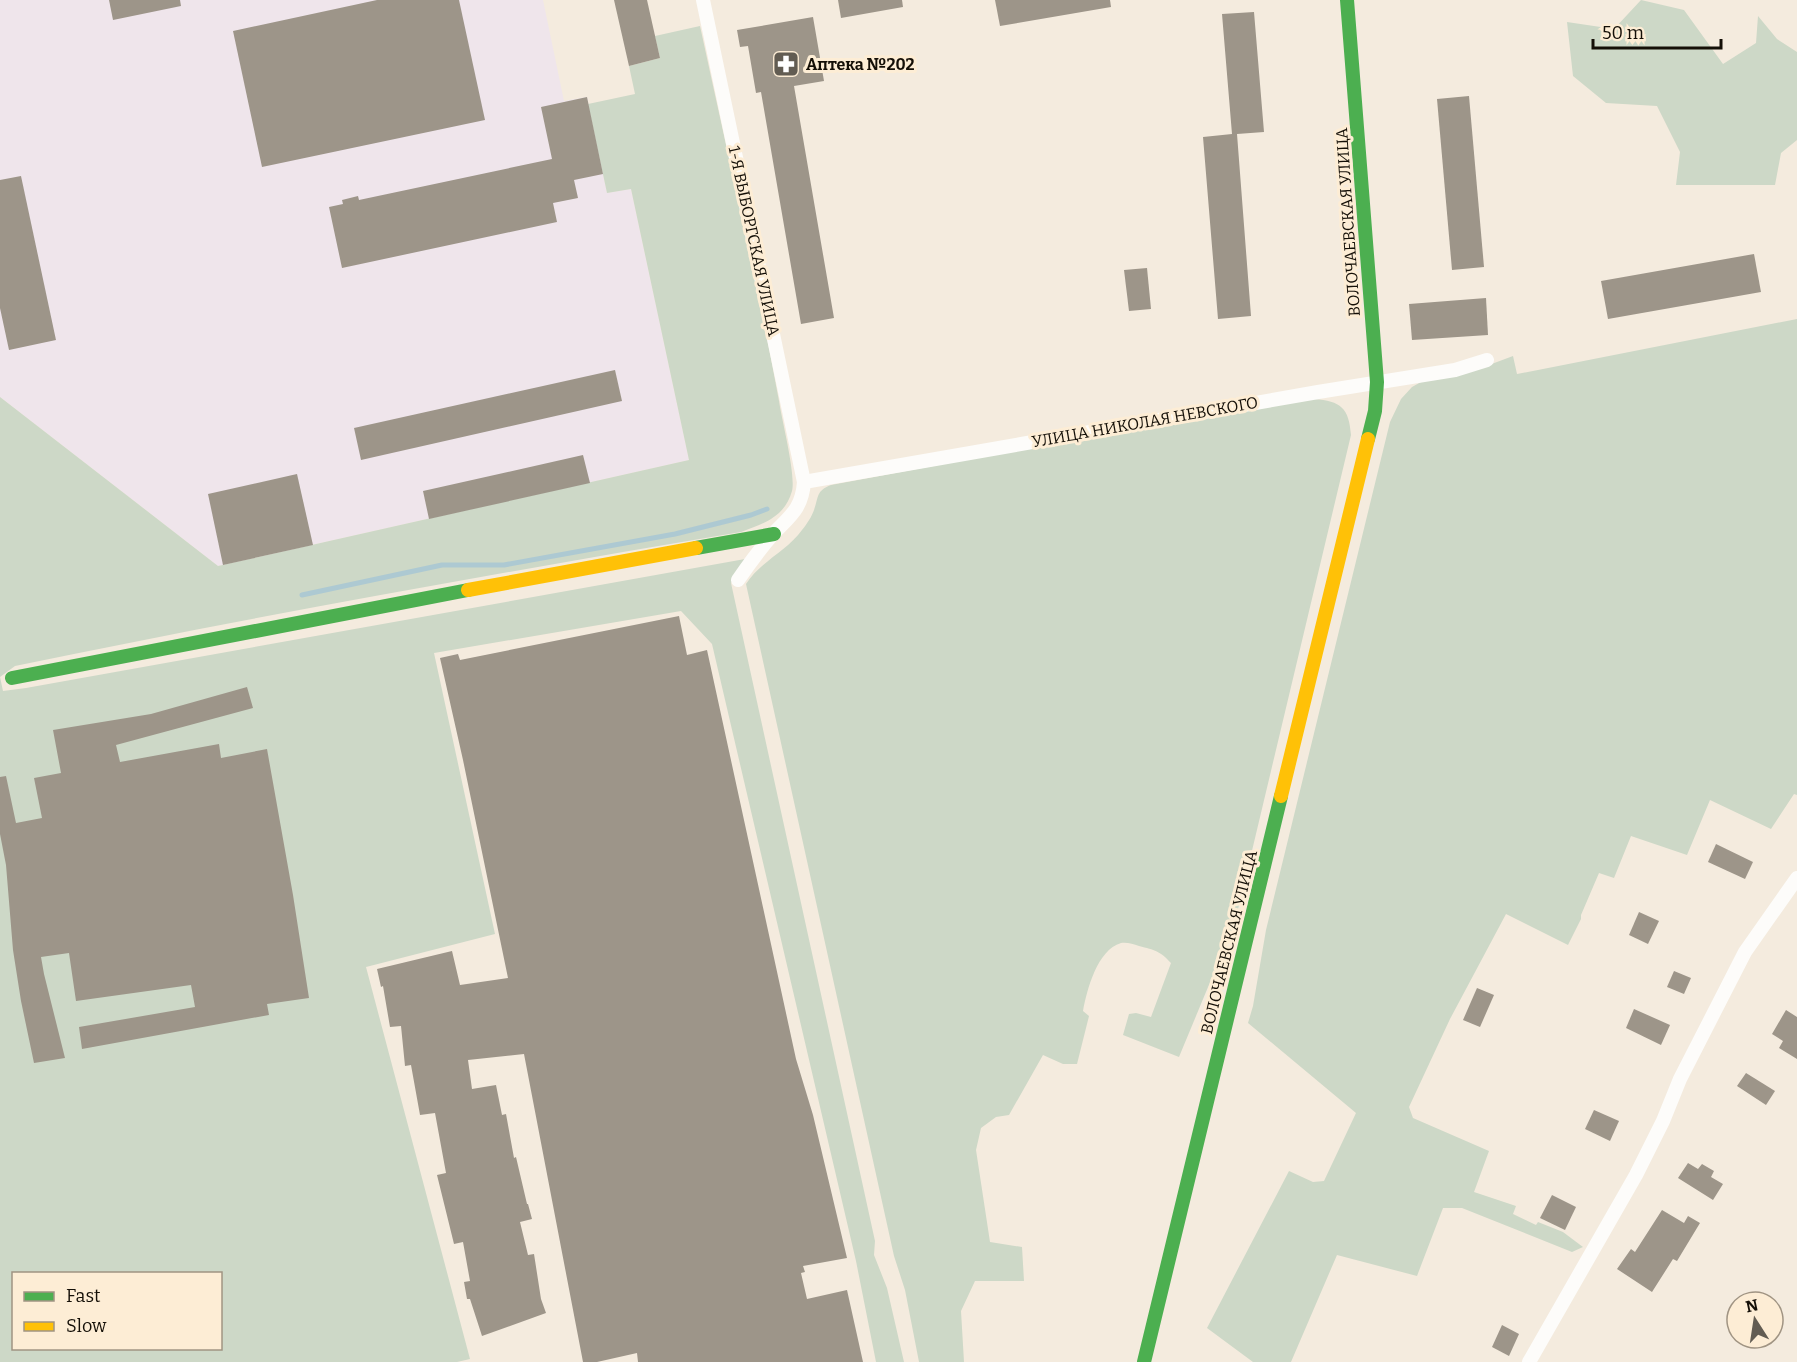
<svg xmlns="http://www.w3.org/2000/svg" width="1797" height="1362" viewBox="0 0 1797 1362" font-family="Bitter,serif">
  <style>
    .industrial { fill: #efe5eb }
    .green { fill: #cdd8c7; fill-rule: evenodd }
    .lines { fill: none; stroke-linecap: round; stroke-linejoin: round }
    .stream { stroke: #adc9d2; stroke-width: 5 }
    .building { fill: #9d9589 }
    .street { stroke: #fdfcfa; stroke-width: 14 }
    .fast { stroke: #4caf50; stroke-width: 14 }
    .slow { stroke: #ffc107; stroke-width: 14 }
    .labels { text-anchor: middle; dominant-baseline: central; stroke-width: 6; stroke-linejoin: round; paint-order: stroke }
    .poi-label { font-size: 16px; font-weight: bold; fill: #140f07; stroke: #fdedd5; text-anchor: start }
    .street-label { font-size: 16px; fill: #140f07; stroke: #fdedd5 }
  </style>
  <rect width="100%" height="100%" fill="#f4ebde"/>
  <!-- industrial -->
  <path class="industrial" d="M0 0H543L564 101 587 97 607 193 631 189 689 460 218 566 0 397Z"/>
  <!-- green -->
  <g class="green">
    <path d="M1641 0 1684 10 1723 64 1756 43 1758 16 1777 39 1797 52V140L1781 153 1775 185H1676L1680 152 1657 106 1606 103 1573 76 1567 22 1614 29Z"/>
    <path d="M700 26C727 151 756 276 779 401 782 421 796 475 792 491 785 517 763 524 741 532 498 573 256 616 15 666L0 677 3 691 26 688 745 559 731 583 875 1241 874 1255 887 1288 904 1362H876L856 1261 712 644 681 611 434 653 495 934 366 967 470 1359 457 1362H0V397L218 566 689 460 631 189 607 193 588 104 635 94 629 66 660 58 655 36ZM14 1274H220V1348H14Z"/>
    <path d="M1797 319V795L1794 794 1771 829 1710 800 1687 855 1631 836 1614 878 1599 873 1581 915V919L1568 945 1506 914 1450 1019 1409 1107 1413 1118 1489 1151 1474 1192 1516 1206 1513 1214 1536 1225 1538 1222 1563 1232 1583 1247 1572 1252 1462 1208H1443L1417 1276 1337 1255 1291 1362H1253L1207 1328 1289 1171 1313 1182 1324 1181 1356 1113 1248 1023 1253 1006 1266 930 1390 422 1401 399 1412 387 1421 382 1473 371 1513 356 1517 374Z"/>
    <path d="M1314 399C1341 401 1349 408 1351 435L1235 922 1179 1057 1123 1035 1129 1014 1136 1013 1151 1017 1171 963C1160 951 1155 950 1139 946 1133 944 1127 942 1121 943 1097 950 1087 990 1083 1011L1089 1016 1077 1064H1063L1043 1055 1009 1115 996 1117 981 1128 976 1150 990 1242 1022 1247 1024 1281H975L961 1311 964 1362H919L905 1290 894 1256 746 584C761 561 787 551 802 530 807 524 812 516 814 510 819 496 816 491 831 485L1084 438Z"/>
  </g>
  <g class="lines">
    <!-- stream -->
    <path class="stream" d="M302 595 442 565H504L675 534 751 515 767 509"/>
  </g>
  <!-- building -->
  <g class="building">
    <path d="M109 0H180L181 6 113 20Z"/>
    <path d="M377 0H459L485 120 262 167 233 31Z"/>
    <path d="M614 0H647L660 58 629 66Z"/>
    <path d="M838 0H902L903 7 841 18Z"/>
    <path d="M995 0H1110L1111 7 1000 26Z"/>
    <path d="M1254 12 1264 132 1237 134 1251 316 1218 319 1203 137 1232 134 1222 14Z"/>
    <path d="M813 17 824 81 794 86 834 318 801 324 761 92 756 93 748 46 740 47 737 30Z"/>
    <path d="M1469 96 1484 267 1452 270 1437 99Z"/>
    <path d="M587 97 603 174 574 180 578 198 553 203 557 222 342 268 329 207 343 204 342 200 358 196 359 200 552 159 541 107Z"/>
    <path d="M21 176 56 340 9 350 0 308V180Z"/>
    <path d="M1754 254 1761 292 1608 319 1601 281Z"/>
    <path d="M1147 268 1151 309 1129 311 1124 270Z"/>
    <path d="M1486 298 1488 335 1412 340 1409 304Z"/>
    <path d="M615 370 622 401 361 460 354 428Z"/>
    <path d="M583 455 590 483 429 519 423 491Z"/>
    <path d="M297 474 313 545 223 565 208 494Z"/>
    <path d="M679 616 687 655 707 650 796 1059 813 1115 847 1258 803 1266 805 1272 801 1273 807 1299 847 1290 863 1362H638L637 1353 597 1362H583L524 1054 468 1060 472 1089 496 1085 502 1115 506 1114 514 1158 516 1157 527 1204H528L532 1219 520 1222 528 1255 534 1254 541 1299 546 1313 482 1336 470 1299H467L464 1282 470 1281 463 1242 454 1244 437 1175 446 1173 435 1113 420 1115 411 1065 405 1066 401 1026 390 1027 383 986 381 987 377 969 452 951 460 985 508 978 463 760 440 658 458 654 460 660Z"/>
    <path d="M247 687 253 708 116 745 120 762 219 744 221 758 267 749 293 895 309 998 267 1004 269 1015 82 1049 79 1027 195 1007 191 985 76 1001 69 953 41 957 44 974 65 1058 34 1063 21 1001 13 950 6 865 0 834V777L6 776 16 823 42 818 34 778 61 773 53 730 151 714Z"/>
    <path d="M1716 844 1753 862 1745 879 1708 862Z"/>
    <path d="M1639 912 1659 921 1648 944 1629 935Z"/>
    <path d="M1674 971 1691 978 1684 994 1667 987Z"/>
    <path d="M1477 988 1494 995 1480 1027 1463 1020Z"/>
    <path d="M1634 1009 1670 1025 1661 1045 1626 1028Z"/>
    <path d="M1786 1010 1797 1017V1059L1779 1048 1783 1041 1772 1034Z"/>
    <path d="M1746 1073 1775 1091 1766 1105 1737 1086Z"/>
    <path d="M1594 1110 1619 1121 1610 1141 1585 1129Z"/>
    <path d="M1688 1163 1698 1169 1702 1164 1714 1171 1711 1177 1723 1184 1713 1200 1678 1178Z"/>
    <path d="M1552 1195 1576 1207 1565 1230 1540 1218Z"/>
    <path d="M1662 1210 1684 1223 1688 1216 1700 1223 1677 1261 1673 1259 1652 1292 1617 1269 1631 1249 1635 1252Z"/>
    <path d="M1502 1325 1519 1334 1509 1356 1492 1347Z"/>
  </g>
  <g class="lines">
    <!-- street -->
    <g class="street">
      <path d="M703 0 804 482C802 509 790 516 773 534 761 548 749 564 738 580"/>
      <path d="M804 482 1318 392 1455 370 1487 360"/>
      <path d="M1529 1362 1636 1175 1663 1121 1680 1079 1745 952 1797 878"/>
    </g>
    <!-- fast -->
    <g class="fast">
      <path d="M1347 0 1377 382 1375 411 1368 439"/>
      <path d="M696 548 774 534"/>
      <path d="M12 678 468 590"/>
      <path d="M1144 1362 1281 796"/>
    </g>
    <!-- slow -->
    <g class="slow">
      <path d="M468 590 696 548"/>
      <path d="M1281 796 1368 439"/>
    </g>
  </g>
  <!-- icons -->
  <defs>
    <symbol id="pharmacy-square" viewBox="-11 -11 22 22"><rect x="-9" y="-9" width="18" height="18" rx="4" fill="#625c52" stroke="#fdedd5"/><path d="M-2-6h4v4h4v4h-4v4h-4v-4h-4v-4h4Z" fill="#fff"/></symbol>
  </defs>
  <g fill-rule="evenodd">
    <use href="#pharmacy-square" x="771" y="49" width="30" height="30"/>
  </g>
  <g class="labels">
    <!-- poi labels -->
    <g class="poi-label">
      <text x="806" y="64">Аптека №202</text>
    </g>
    <!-- street labels -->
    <g class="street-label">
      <text transform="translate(1348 222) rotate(-94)">ВОЛОЧАЕВСКАЯ УЛИЦА</text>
      <text transform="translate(754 241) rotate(78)">1-Я ВЫБОРГСКАЯ УЛИЦА</text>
      <text transform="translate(1145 422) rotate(-10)">УЛИЦА НИКОЛАЯ НЕВСКОГО</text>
      <text transform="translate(1229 942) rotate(-76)">ВОЛОЧАЕВСКАЯ УЛИЦА</text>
    </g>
  </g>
  <!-- legend -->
  <rect x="12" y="1272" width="210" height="78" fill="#fdedd5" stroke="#a09483" stroke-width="1.5"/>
  <rect x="24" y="1292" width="30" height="9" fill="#4caf50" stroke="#a09483" stroke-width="1.5"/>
  <text x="66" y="1302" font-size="18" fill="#140f07">Fast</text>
  <rect x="24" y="1322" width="30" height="9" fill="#ffc107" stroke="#a09483" stroke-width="1.5"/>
  <text x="66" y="1332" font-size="18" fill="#140f07">Slow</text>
  <!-- north arrow -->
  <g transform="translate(1755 1320) rotate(348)"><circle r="28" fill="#fdedd5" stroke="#a09483" stroke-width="1.5"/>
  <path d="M0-4.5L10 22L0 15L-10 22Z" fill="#625c52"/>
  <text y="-9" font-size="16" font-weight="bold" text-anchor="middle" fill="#140f07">N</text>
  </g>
  <!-- scale -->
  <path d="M1593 39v9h128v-9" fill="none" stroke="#140f07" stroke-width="3"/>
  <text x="1602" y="39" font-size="18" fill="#140f07" stroke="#fdedd5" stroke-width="4.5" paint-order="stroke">50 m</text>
</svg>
